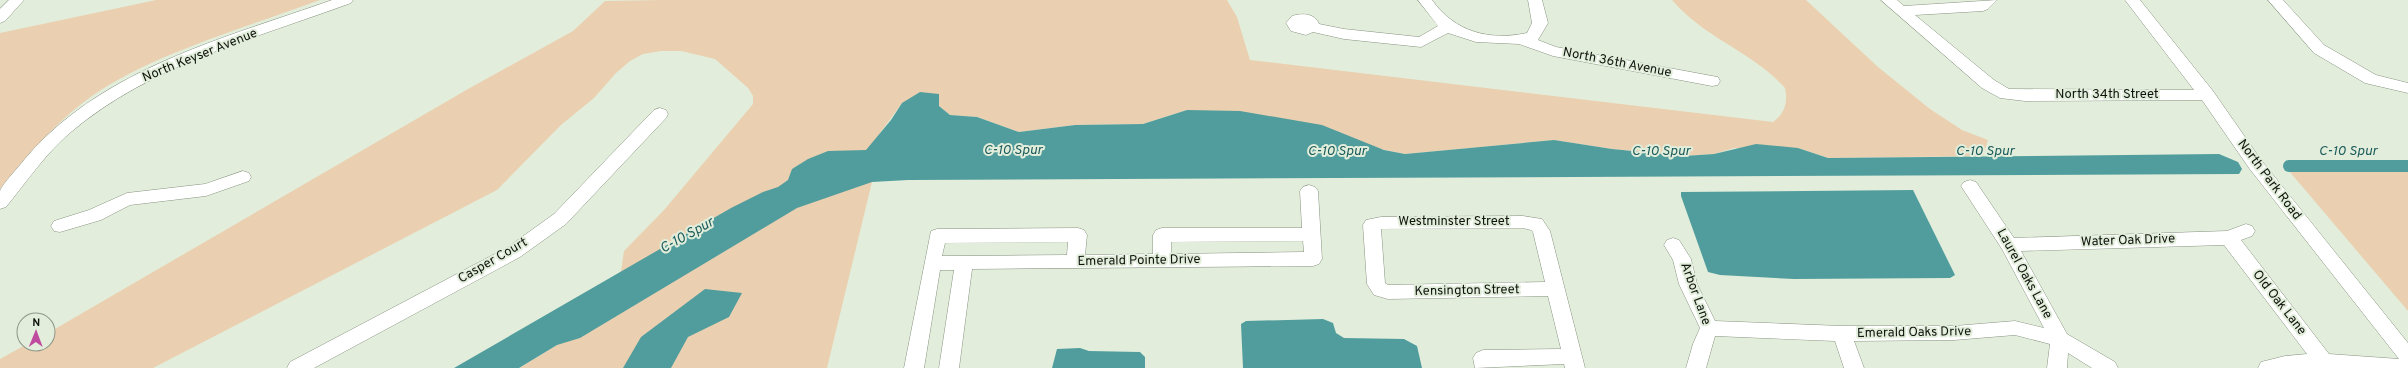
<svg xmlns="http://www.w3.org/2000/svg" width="2408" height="368" viewBox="0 0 2408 368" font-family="Overpass,sans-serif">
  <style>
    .green { fill: #ead0b1 }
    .water { fill: #519d9d }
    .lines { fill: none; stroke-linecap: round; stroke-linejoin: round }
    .canal { stroke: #519d9d; stroke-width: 12 }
    .minor-casing { stroke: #889382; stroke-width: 1 }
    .minor { fill: #fff; fill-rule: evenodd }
    .labels { text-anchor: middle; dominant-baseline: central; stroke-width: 4; stroke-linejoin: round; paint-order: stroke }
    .street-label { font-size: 13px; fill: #0f130d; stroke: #e2eedb }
    .water-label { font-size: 14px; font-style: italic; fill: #1c5c5c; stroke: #e2eedb }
  </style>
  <rect width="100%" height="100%" fill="#e2eedb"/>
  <!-- green -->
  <g class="green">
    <path d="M156 0H320C253 25 169 49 109 85 65 111 32 150 0 189V33Z"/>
    <path d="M661 0H1227L1237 17 1250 60 1773 122C1785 113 1788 103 1785 88 1753 52 1704 38 1672 0H1806L1878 67 1930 109 1962 130 1988 140 1983 156 1828 158 1798 148H1734L1714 154 1684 156 1612 149 1554 140 1405 154 1187 110 1143 124 1075 125 1019 132 977 117 950 115 939 106 902 103 880 133 872 182 827 368H519L557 345 621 271 624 251 664 210 753 104V96L748 88 715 59 681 51H661L643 54 630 61 616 73 594 98 561 125 497 190 153 368H0V359L27 344H48V333L468 89 573 31 605 1Z"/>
    <path d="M2289 171H2408V311Z"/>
  </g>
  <!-- water -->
  <g class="water">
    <path d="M920 92 939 94V106L950 115 977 117 1019 132 1075 125 1143 124 1187 110 1240 111 1322 125 1384 150 1405 154 1554 140 1612 149 1684 156 1714 154 1756 144 1798 148 1828 158 2219 154 2238 162 2242 169 2239 174 908 180 872 182 797 208 580 338 557 345 519 368H454L731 208 763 192 778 187 788 180 792 169 808 159 828 151 866 150 891 120 902 103Z"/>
    <path d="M1913 190 1955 275 1950 278 1794 279 1720 275 1708 272 1681 196V192Z"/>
    <path d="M705 289 742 293 729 317 688 337 671 368H623L641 337Z"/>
    <path d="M1323 319 1333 323 1336 333 1344 338 1404 339 1417 346 1422 368H1243L1241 324 1246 321Z"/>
    <path d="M1080 348 1089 351 1140 352 1145 357V368H1052L1057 349Z"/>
  </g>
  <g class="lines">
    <!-- canal -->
    <path class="canal" d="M2289 166H2408"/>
    <defs>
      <g id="minor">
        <path d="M9 0H24L5 21 0 23V9Z"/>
        <path d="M332 0H353L351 3C256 38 150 65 71 132 46 153 27 181 6 207L0 209C0 204 0 196 0 191 3 183 19 167 24 160 100 69 225 38 332 0Z"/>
        <path d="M1418 0H1432C1455 32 1489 41 1527 33L1532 23 1528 0H1542L1548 23 1538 40 1556 47 1712 76 1718 77 1720 81 1718 85 1712 86 1553 56 1519 44 1476 42 1448 33 1421 47 1344 39 1313 32 1306 35 1291 31 1286 23 1292 16C1302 13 1315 13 1319 24L1344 29 1419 37 1438 26Z"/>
        <path d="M1881 0H1897L1904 6 1997 0 1988 9 1983 11 1915 15 1994 80 2009 89 2194 90 2125 0H2140L2213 91 2261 160 2408 343V368H2258L2261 362 2285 356 2307 354 2224 245 2021 251 2067 334 2115 362 2118 368H2092L2068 353 2067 368H2047L2050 344 2015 335 1954 340 1854 341 1864 368H1844L1835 341 1715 336 1706 368H1686L1693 344 1700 328 1679 284 1673 260 1664 245 1667 240 1673 238 1679 240 1691 259 1697 284 1715 321 1842 326H1954L2015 321 2044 328 2002 249 1961 186 1964 182 1970 180 1976 182 2014 238 2227 231 2246 224 2252 226 2255 231 2252 236 2241 240 2329 354 2399 359 2249 168 2202 100 2025 101 2000 98 1982 88Z"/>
        <path d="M2268 0H2283L2324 45 2376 75 2408 83V93L2365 83 2314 53Z"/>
        <path d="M660 108 666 110 668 114 666 118 566 224 520 257 314 368H287L290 362 508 247 554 214 654 110Z"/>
        <path d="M243 171 249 173 251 177 249 181 206 196 130 205 101 220 60 232 54 231 51 226 54 221 89 210 127 193 205 184Z"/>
        <path d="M1309 185 1315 187 1318 191 1322 259 1319 264 1313 266 972 269 959 368H939L954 270H940L924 368H904L931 231 937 229 1078 228 1084 230 1087 235 1085 255 1153 254V235L1156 230 1162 228H1302L1300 191 1303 187ZM1303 241 1304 252 1171 254V242ZM1068 242 1067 255 942 256 945 243Z"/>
        <path d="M1523 216 1542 219 1550 231 1585 368H1565L1564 364 1475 368 1473 358 1476 353 1483 350 1561 349 1548 296 1388 299 1374 295 1367 284 1363 225 1366 220 1381 217ZM1523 228 1531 230 1533 232 1545 282 1388 285 1385 283 1381 229Z"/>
      </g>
    </defs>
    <!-- minor casing -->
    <use href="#minor" class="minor-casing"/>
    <!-- minor -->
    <use href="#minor" class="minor"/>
  </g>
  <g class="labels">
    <!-- street labels -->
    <g class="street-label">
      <text transform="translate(200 56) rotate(-22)">North Keyser Avenue</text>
      <text transform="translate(1617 63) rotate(11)">North 36th Avenue</text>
      <text x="2107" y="95">North 34th Street</text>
      <text transform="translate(2269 180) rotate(53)">North Park Road</text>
      <text x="1454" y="222">Westminster Street</text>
      <text transform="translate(2128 241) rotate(-2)">Water Oak Drive</text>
      <text transform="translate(493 261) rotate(-30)">Casper Court</text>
      <text transform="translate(1139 261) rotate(-1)">Emerald Pointe Drive</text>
      <text transform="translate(2024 274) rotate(61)">Laurel Oaks Lane</text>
      <text transform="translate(1467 291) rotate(-1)">Kensington Street</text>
      <text transform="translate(1695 294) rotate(70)">Arbor Lane</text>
      <text transform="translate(2279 303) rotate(52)">Old Oak Lane</text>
      <text transform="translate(1914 333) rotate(-1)">Emerald Oaks Drive</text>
    </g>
    <!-- water labels -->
    <g class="water-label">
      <text x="1013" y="150">C-10 Spur</text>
      <text x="1337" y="151">C-10 Spur</text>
      <text x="1661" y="151">C-10 Spur</text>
      <text x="1985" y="151">C-10 Spur</text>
      <text x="2348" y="151">C-10 Spur</text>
      <text transform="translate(687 236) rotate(-29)">C-10 Spur</text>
    </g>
  </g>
  <!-- north arrow -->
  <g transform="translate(36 332) rotate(1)"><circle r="19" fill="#e2eedb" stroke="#8e9689"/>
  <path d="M0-3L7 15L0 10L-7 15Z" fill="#c14aa1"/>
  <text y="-6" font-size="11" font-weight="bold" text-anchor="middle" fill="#0f130d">N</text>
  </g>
</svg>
